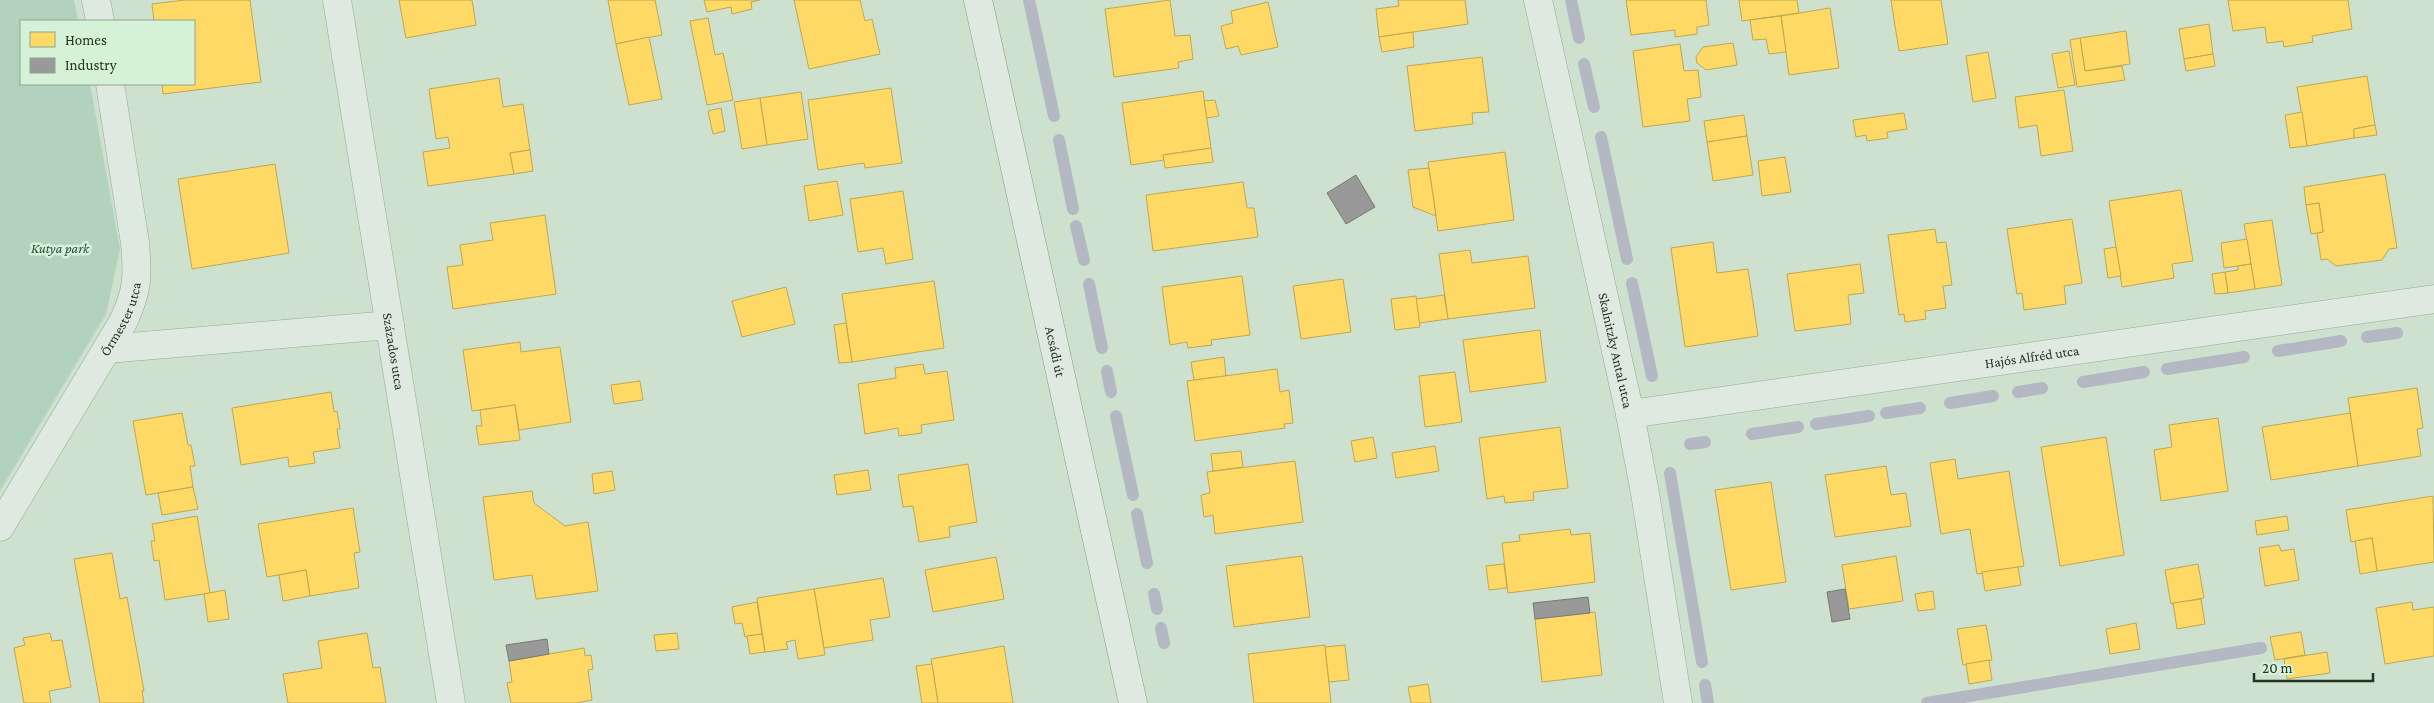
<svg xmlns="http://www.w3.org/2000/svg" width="2434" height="703" viewBox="0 0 2434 703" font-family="'Crimson Pro',serif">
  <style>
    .green { fill: #b2d2be }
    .homes { fill: #ffd966; stroke: #bda851 }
    .industry { fill: #999; stroke: #767b75 }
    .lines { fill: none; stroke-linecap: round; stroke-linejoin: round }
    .stream { stroke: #b3b8c2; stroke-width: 12 }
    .minor-casing { stroke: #98a697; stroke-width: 29 }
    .secondary-casing { stroke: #889687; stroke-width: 29 }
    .minor { stroke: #deeadf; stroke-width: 28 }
    .secondary { stroke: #deeadf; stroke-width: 28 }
    .labels { text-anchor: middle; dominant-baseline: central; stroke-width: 5; stroke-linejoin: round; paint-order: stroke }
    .park-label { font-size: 14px; font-style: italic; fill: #294e40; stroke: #d5f1d7 }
    .street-label { font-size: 14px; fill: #233420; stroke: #d5f1d7 }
  </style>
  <rect width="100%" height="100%" fill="#cee1cf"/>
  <!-- green -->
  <path class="green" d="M0 0H74L78 21H21V84H90L120 249 106 314 0 491Z"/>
  <!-- homes -->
  <g class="homes">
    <path d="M185 0H250L261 82 163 94 162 84H194V21H154L152 4Z"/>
    <path d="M399 0H472L476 25 406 38Z"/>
    <path d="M608 0H655L662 35 616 44Z"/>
    <path d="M704 0H760L751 2 752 9 732 14 731 7 707 12Z"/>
    <path d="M794 0H860L865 21 872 19 880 54 809 69Z"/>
    <path d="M1170 0 1175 36 1190 35 1193 59 1178 62 1179 68 1114 77 1105 9Z"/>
    <path d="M1398 0H1465L1468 24 1379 37 1376 9 1399 6Z"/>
    <path d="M1626 0H1706L1709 25 1697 27V34L1675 37V30L1631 35Z"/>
    <path d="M1739 0H1797L1799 13 1742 21Z"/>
    <path d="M1891 0H1941L1948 44 1899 51Z"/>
    <path d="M2228 0H2348L2352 29 2312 36 2313 42 2284 47 2283 41 2267 43 2265 27 2233 31Z"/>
    <path d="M1268 2 1278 47 1241 55 1238 46 1226 49 1221 26 1233 23 1231 11Z"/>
    <path d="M1830 8 1839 68 1789 75 1781 16Z"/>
    <path d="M1781 16 1786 52 1769 54 1766 39 1753 40 1750 20Z"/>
    <path d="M708 18 715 55 723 53 733 100 707 105 690 21Z"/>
    <path d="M2209 24 2213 54 2184 59 2179 29Z"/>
    <path d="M2126 31 2130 64 2085 71 2080 38Z"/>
    <path d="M1413 32 1414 47 1382 52 1379 37Z"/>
    <path d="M649 37 662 99 629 105 616 44Z"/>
    <path d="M2080 38 2085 71 2122 66 2125 80 2077 87 2070 40Z"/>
    <path d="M1733 43 1737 65 1706 70 1697 63 1696 57 1703 47Z"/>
    <path d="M1680 44 1684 71 1698 70 1701 97 1687 99 1690 121 1643 127 1633 51Z"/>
    <path d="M2069 51 2075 85 2058 88 2052 54Z"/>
    <path d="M1988 52 1996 98 1973 102 1966 56Z"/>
    <path d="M2213 54 2215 66 2186 71 2184 59Z"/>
    <path d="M1482 57 1489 112 1472 113 1473 124 1415 131 1407 66Z"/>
    <path d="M2367 76 2375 125 2354 129V138L2307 146 2297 87Z"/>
    <path d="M499 78 503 107 523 104 530 150 510 153 514 174 428 186 423 152 450 148 448 137 436 139 429 89Z"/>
    <path d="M891 88 902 163 865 168 864 163 818 170 808 100Z"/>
    <path d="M2064 90 2073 151 2041 156 2037 125 2019 128 2015 97Z"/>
    <path d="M1203 91 1211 148 1163 155 1164 160 1131 165 1122 103Z"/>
    <path d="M801 92 808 139 767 145 760 98Z"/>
    <path d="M760 98 767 145 742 149 734 102Z"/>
    <path d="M1215 100 1219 116 1207 118 1204 101Z"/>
    <path d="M721 108 725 131 713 134 708 111Z"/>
    <path d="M2302 112 2307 146 2290 148 2285 115Z"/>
    <path d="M1904 113 1907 129 1887 132 1888 138 1867 141 1866 135 1856 137 1853 120Z"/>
    <path d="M1744 115 1747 136 1707 142 1704 121Z"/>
    <path d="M2375 125 2377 135 2354 138V129Z"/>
    <path d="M1747 136 1753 175 1713 181 1707 142Z"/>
    <path d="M1211 148 1213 162 1165 168 1163 155Z"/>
    <path d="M530 150 533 171 514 174 510 153Z"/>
    <path d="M1505 152 1514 220 1438 231 1428 162Z"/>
    <path d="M1785 157 1791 192 1762 196 1758 161Z"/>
    <path d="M275 164 289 253 192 269 178 179Z"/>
    <path d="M1429 168 1436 216 1413 207 1408 170Z"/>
    <path d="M2385 174 2397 248 2389 249 2382 260 2336 266 2327 259 2321 260 2317 233 2323 232 2319 203 2306 205 2304 187Z"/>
    <path d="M837 181 843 215 809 221 804 186Z"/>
    <path d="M1243 182 1247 208H1254L1258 237 1153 251 1146 195Z"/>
    <path d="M2181 190 2193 261 2172 264 2174 278 2122 287 2109 201Z"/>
    <path d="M903 191 913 259 886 264 883 248 858 252 850 199Z"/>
    <path d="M2319 203 2323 232 2311 234 2306 205Z"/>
    <path d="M545 215 556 294 453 309 447 267 463 265 460 245 493 240 490 223Z"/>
    <path d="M2072 219 2082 283 2064 286 2066 304 2024 310 2022 293 2017 294 2007 229Z"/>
    <path d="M2272 220 2282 285 2255 289 2244 224Z"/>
    <path d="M1935 229 1937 243 1946 242 1952 285 1943 286 1946 308 1925 311 1926 319 1905 322 1904 314 1899 315 1888 235Z"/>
    <path d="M2247 239 2251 264 2224 268 2221 243Z"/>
    <path d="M1713 242 1717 273 1748 269 1758 336 1685 347 1671 248Z"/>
    <path d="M2116 247 2121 276 2108 278 2104 249Z"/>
    <path d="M1470 250 1472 263 1528 256 1535 308 1448 319 1439 254Z"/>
    <path d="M1860 264 1864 293 1848 295 1851 324 1795 331 1787 274Z"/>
    <path d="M2251 264 2255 289 2228 293 2225 272 2238 270V266Z"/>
    <path d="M2225 272 2228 293 2215 294 2212 274Z"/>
    <path d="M1242 276 1250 335 1211 340 1212 345 1188 348 1187 342 1170 345 1162 287Z"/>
    <path d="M1343 279 1351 332 1301 339 1293 286Z"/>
    <path d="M934 281 944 348 852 362 842 294Z"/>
    <path d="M786 287 795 324 742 337 732 301Z"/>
    <path d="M1444 295 1448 319 1419 323 1416 299Z"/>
    <path d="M1416 296 1420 327 1395 330 1391 299Z"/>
    <path d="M846 323 852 362 839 363 834 325Z"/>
    <path d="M1540 330 1546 382 1470 392 1463 340Z"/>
    <path d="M520 342 521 352 560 347 571 422 519 430 515 405 472 411 463 350Z"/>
    <path d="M1224 357 1226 376 1194 380 1191 362Z"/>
    <path d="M923 364 925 374 947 371 954 420 921 425 922 433 899 436 898 428 865 434 858 384 896 378 895 368Z"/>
    <path d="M1277 369 1280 392 1289 390 1293 423 1284 424 1285 428 1195 441 1187 381Z"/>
    <path d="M1455 372 1462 422 1425 427 1419 376Z"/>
    <path d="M640 381 643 400 614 404 611 385Z"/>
    <path d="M2417 388 2423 428 2417 429 2421 456 2358 466 2348 398Z"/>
    <path d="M331 392 334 412 337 411 340 429H337L340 448 313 452 315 463 289 467 288 457 241 465 232 408Z"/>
    <path d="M515 405 520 440 479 445 476 426H482L480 410Z"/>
    <path d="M182 413 188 445H191L195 466H190L193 487 146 495 133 421Z"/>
    <path d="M2350 413 2358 466 2271 480 2262 427Z"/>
    <path d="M2218 418 2228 491 2161 501 2154 450 2172 447 2169 425Z"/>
    <path d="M1560 427 1568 488 1533 492 1534 500 1505 503 1504 496 1487 499 1479 438Z"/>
    <path d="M1373 437 1377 458 1355 462 1351 441Z"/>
    <path d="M2106 437 2124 555 2060 566 2041 447Z"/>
    <path d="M1435 446 1439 471 1396 478 1392 453Z"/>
    <path d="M1241 451 1243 467 1213 471 1211 454Z"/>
    <path d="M1955 459 1958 479 2009 471 2024 566 1977 574 1970 529 1941 534 1930 463Z"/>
    <path d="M1295 461 1303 522 1215 534 1213 515 1204 517 1201 495 1210 493 1207 472Z"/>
    <path d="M968 464 977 522 949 527 950 537 919 542 913 506 903 507 898 475Z"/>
    <path d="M1886 466 1891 495 1906 493 1911 526 1835 537 1825 475Z"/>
    <path d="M868 470 871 490 837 495 834 475Z"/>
    <path d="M612 471 615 490 594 494 592 474Z"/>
    <path d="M1771 482 1786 582 1731 590 1715 490Z"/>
    <path d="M193 487 198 509 162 515 158 493Z"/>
    <path d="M532 491 534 503 565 526 588 522 598 591 536 599 532 575 494 580 483 497Z"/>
    <path d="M2433 496 2434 562 2377 571 2372 538 2351 542 2346 510Z"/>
    <path d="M353 508 360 552 354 553 359 588 310 596 306 570 267 577 258 524Z"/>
    <path d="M197 516 210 593 165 600 159 560 154 561 151 541H155L152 524Z"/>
    <path d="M2287 516 2289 530 2257 535 2255 521Z"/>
    <path d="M1570 529 1571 535 1590 533 1595 582 1508 593 1502 543 1520 541 1519 535Z"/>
    <path d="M2372 538 2377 571 2360 574 2355 541Z"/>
    <path d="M2279 545 2281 551 2294 549 2299 580 2265 586 2259 548Z"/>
    <path d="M112 553 120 599 127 597 144 691H142L144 703H100L74 559Z"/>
    <path d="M1302 556 1310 617 1234 627 1226 566Z"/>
    <path d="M1896 556 1903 601 1849 609 1842 565Z"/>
    <path d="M996 557 1004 599 933 612 925 570Z"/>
    <path d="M1504 564 1507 588 1489 590 1486 566Z"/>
    <path d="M2198 564 2204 598 2171 604 2165 570Z"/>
    <path d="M2018 567 2021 585 1985 591 1982 572Z"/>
    <path d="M306 570 310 596 283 601 279 575Z"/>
    <path d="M883 578 890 617 870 620 873 640 824 648 814 589Z"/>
    <path d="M814 589 825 655 798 659 795 640 786 642 788 649 765 652 757 598Z"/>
    <path d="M225 590 229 619 208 622 204 594Z"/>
    <path d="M1933 591 1935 609 1918 611 1915 594Z"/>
    <path d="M2201 599 2205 624 2177 629 2173 603Z"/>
    <path d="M757 602 762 634 745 637 742 623 735 624 732 607Z"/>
    <path d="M2412 602 2413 610 2434 607V656L2385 664 2376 608Z"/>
    <path d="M1595 612 1602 675 1542 682 1535 619Z"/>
    <path d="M2136 623 2140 649 2110 654 2106 629Z"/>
    <path d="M1986 625 1992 660 1963 665 1957 629Z"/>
    <path d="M2301 632 2305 655 2275 660 2270 637Z"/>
    <path d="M50 633 52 641 62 640 71 687 49 691 51 703H24L14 648 25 645 23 638Z"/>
    <path d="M367 633 373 668 380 667 386 703H288L283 674 322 668 318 641Z"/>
    <path d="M677 633 679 649 656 651 654 635Z"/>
    <path d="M762 634 765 652 750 654 747 636Z"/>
    <path d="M1325 645 1331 703H1254L1248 654Z"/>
    <path d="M1345 645 1349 680 1329 682 1325 647Z"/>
    <path d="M1004 646 1013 703H938L931 659Z"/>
    <path d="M584 648 585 656 591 655 593 669 588 670 592 700 576 703H511L507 683 512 682 509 661Z"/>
    <path d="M2327 652 2330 673 2287 679 2284 659Z"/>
    <path d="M1989 660 1992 680 1969 684 1966 664Z"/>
    <path d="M932 664 938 703H922L916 666Z"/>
    <path d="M1428 684 1431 703H1411L1408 687Z"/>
  </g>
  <!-- industry -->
  <g class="industry">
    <path d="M1356 175 1375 207 1346 224 1327 193Z"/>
    <path d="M1845 589 1850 619 1832 622 1827 592Z"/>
    <path d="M1588 597 1590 613 1535 619 1533 603Z"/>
    <path d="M547 639 549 654 509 661 506 645Z"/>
  </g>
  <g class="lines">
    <!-- stream -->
    <g class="stream">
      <path d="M1029 0 1054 116"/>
      <path d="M1571 0 1579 38"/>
      <path d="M1584 64 1594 107"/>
      <path d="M1601 137 1627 259"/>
      <path d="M1059 140 1073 209"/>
      <path d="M1076 226 1084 260"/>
      <path d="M1632 283 1652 376"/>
      <path d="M1089 284 1102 348"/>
      <path d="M2367 337 2397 333"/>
      <path d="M2278 351 2341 341"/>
      <path d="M2167 369 2244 357"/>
      <path d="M1107 371 1111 392"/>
      <path d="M2083 382 2144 372"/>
      <path d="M2018 392 2042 388"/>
      <path d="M1950 403 1993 396"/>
      <path d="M1886 413 1920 408"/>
      <path d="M1116 416 1133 495"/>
      <path d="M1816 424 1869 416"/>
      <path d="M1752 434 1798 427"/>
      <path d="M1690 444 1705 442"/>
      <path d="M1670 473 1702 662"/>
      <path d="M1137 514 1147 563"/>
      <path d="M1154 594 1157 609"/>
      <path d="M1161 628 1164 643"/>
      <path d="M1705 685 1708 703"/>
      <path d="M1927 703 2261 648"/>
    </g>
    <defs>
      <g id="minor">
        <path d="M96 0 100 21"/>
        <path id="s1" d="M337 0 451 703"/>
        <path id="s2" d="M1538 0 1630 414 1645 493 1678 703"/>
        <path d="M107 349 390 325"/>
        <path id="s3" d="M1630 414 2434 299"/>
        <path id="s4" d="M0 527 123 322C138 290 138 277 135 243L110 84"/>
      </g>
      <g id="secondary">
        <path id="s5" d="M978 0 1133 703"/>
      </g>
    </defs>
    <!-- minor casing -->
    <use href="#minor" class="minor-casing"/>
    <!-- secondary casing -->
    <use href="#secondary" class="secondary-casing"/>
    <!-- minor -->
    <use href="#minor" class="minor"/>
    <!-- secondary -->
    <use href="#secondary" class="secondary"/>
  </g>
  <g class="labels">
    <!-- park labels -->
    <g class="park-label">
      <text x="60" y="248">Kutya park</text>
    </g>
    <!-- street labels -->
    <g class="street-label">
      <text stroke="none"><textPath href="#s4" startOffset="241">Őrmester utca</textPath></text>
      <text stroke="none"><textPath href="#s2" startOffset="359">Skalnitzky Antal utca</textPath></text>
      <text stroke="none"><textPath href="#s1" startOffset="356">Százados utca</textPath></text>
      <text stroke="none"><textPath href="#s5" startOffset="360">Acsádi út</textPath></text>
      <text stroke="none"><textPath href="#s3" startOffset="406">Hajós Alfréd utca</textPath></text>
    </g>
  </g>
  <!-- legend -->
  <rect x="20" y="20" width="175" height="65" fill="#d5f1d7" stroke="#8ea58e"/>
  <rect x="30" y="32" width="25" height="15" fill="#ffd966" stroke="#8ea58e"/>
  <text x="65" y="45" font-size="15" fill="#233420">Homes</text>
  <rect x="30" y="58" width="25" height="15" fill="#999999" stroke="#8ea58e"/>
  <text x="65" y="70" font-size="15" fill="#233420">Industry</text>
  <!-- scale -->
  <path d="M2254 673v8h119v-8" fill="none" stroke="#233420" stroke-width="2.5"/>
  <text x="2262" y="673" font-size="15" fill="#233420" stroke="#d5f1d7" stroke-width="4" paint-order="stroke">20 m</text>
</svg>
